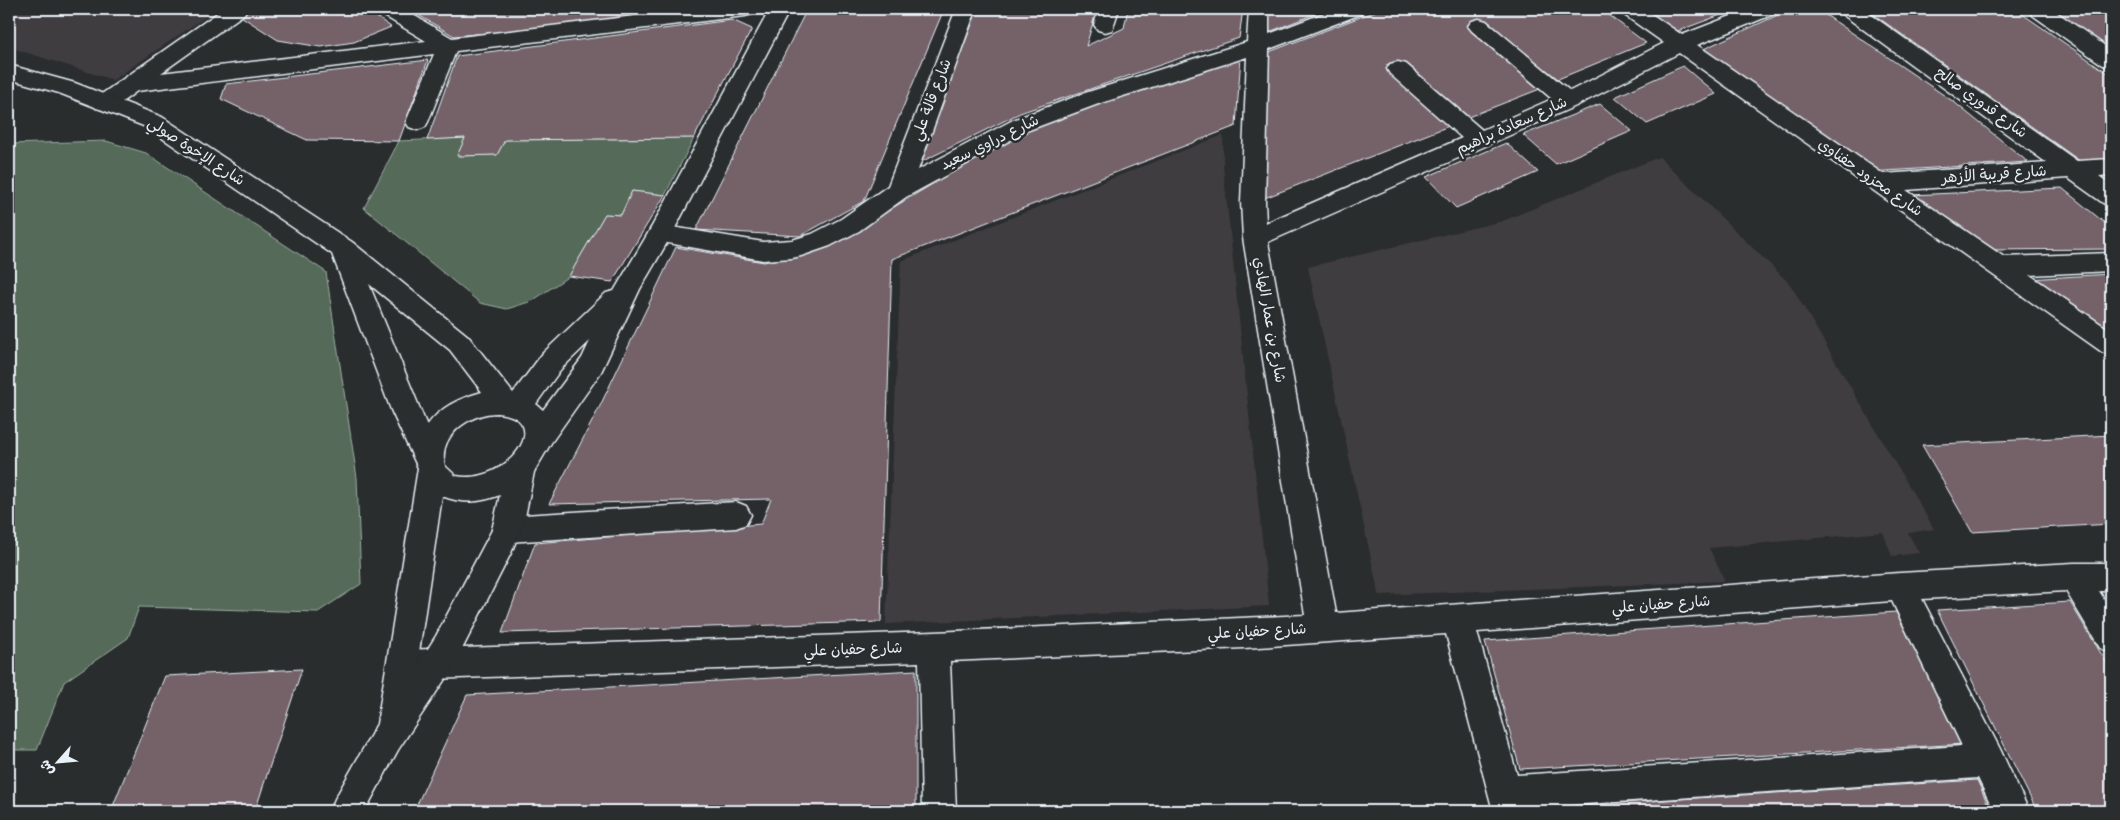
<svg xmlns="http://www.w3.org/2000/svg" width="2120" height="820" viewBox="0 0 2120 820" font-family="Mynerve,'Playpen Sans Arabic',sans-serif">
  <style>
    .built { fill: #403d40 }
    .green { fill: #546b58; stroke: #9eaea8 }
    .building { fill: #746269; stroke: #e8f1f8 }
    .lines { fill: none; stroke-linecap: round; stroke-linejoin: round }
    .street-casing { stroke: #e8f1f8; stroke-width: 3 }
    .secondary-casing { stroke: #e8f1f8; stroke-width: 3 }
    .street { fill: #2a2d2e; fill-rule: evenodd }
    .secondary { fill: #2a2d2e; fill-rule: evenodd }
    .labels { text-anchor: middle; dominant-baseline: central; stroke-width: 5; stroke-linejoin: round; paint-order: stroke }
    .street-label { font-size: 15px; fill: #e8f1f8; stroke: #2a2d2e }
  </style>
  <rect width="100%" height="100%" fill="#2a2d2e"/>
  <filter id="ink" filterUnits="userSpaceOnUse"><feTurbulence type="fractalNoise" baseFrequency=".02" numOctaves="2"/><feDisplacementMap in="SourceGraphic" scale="10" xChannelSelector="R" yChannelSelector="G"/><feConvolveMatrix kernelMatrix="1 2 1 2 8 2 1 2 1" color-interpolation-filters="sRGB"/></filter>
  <g filter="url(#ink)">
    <!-- built -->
    <g class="built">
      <path d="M9 9H217L113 80 9 47Z"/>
      <path d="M1223 135V166L1269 606 886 624 901 261Z"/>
      <path d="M1659 157 1790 284 1934 529 1908 533 1919 553 1892 556 1883 532 1709 548 1725 581 1379 595 1308 267 1503 221Z"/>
    </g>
    <!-- green -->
    <g class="green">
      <path d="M465 138 458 156 497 155 505 140 694 138 665 195 632 191 621 215 605 214 569 276 532 301 507 309 480 303 364 208 399 141Z"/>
      <path d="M106 141 146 153 326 272 357 478 361 584 318 612 139 607 128 638 64 682 37 750H9V144Z"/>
    </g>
    <!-- building -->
    <g class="building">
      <path d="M249 9H365L391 27 354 42 321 47 278 40 239 15Z"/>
      <path d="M408 9H665L567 26 454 36Z"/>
      <path d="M807 9H944L864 201 800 236 696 230Z"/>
      <path d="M978 9H1097L1086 46 1124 28 1128 9H1243L1239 38 1020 113 917 164Z"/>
      <path d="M1267 9H1327L1264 34Z"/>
      <path d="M1381 9H1601L1646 43 1558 79 1479 19 1469 23 1540 89 1463 119 1396 61 1386 65 1454 124 1262 199 1269 52Z"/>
      <path d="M1641 9H1737L1675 32Z"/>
      <path d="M1791 9H1817L1954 102 2028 162 1870 172 1699 51Z"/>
      <path d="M1866 9H2015L2111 75V159L2080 161Z"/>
      <path d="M2047 9H2111V54Z"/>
      <path d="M732 20 752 29 694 138 505 140 497 155 457 156 465 138 427 140 457 56Z"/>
      <path d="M1241 56 1236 126 892 259 881 622 502 633 535 543 761 524 771 499 549 504 599 408 676 247 764 262 825 248 1035 123Z"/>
      <path d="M428 60 399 141 307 140 221 99 226 84Z"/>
      <path d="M1683 66 1716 94 1647 124 1615 97Z"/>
      <path d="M1600 104 1632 131 1556 164 1523 135Z"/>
      <path d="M1506 143 1538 172 1456 208 1426 177Z"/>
      <path d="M2062 188 2111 228V249L1987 250 1911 195Z"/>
      <path d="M632 191 665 195 612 282 569 276 605 214 621 215Z"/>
      <path d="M2111 274V338L2028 279Z"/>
      <path d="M2111 435V524L1972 532 1922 445Z"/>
      <path d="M2070 602 2111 670V811H2037L1937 610Z"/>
      <path d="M1896 612 1965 744 1520 769 1485 641Z"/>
      <path d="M302 669 255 811H111L165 676Z"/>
      <path d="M916 670V811H414L467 695Z"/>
      <path d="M1977 780 1991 811H1542L1541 808Z"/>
    </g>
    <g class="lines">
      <defs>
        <g id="street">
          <path d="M223 9H247L244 14 161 73 426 41 381 14 378 9H403L452 38 693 9H755L752 14 745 16 456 51 428 122 425 127 417 130 409 127 406 122 434 54 137 91C124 100 112 113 96 108L93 103 96 98Z"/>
          <path d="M956 9H976L918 170 1013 120 1085 93 1247 42 1249 9H1269V34L1335 9H1364L1361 14 1269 49 1265 202 1266 223 1462 138 1390 74 1387 69 1390 64 1398 62 1406 64 1482 130 1552 99 1472 31 1468 26 1472 21 1479 19 1486 21 1570 91 1664 43 1623 14 1620 9H1644L1682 35 1749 9H1777L1774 14 1697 45 1883 174 2047 163 1842 14 1839 9H1863L2077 161 2111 159V175L2099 176 2111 185V206L2103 203 2068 178 1906 190 2004 257 2111 253V271L2030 275 2111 331V355L2102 352 1679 53 1576 106 1268 242 1336 613 1900 573 2074 563H2111V591H2099L2111 610V653L2100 648 2066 591 1922 599 2000 749 2029 811H1994L1978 778 1526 808 1527 811H1493L1446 634 1244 648 950 661 956 811H922L919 662 402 680 391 676 386 665 391 654 402 650 934 632 1305 615 1243 238 1241 202 1247 57 1101 103 1029 130 906 197 859 231 830 246 801 256 792 258 763 260 651 240 648 234 651 228 660 225 763 242 792 240 812 234 841 219 888 186ZM1892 601 1962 746 1517 775 1477 632Z"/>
          <path d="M1099 9H1119L1112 30 1105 32 1098 30 1094 25Z"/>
          <path d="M2028 9H2052L2111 50V67L2103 65 2031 14Z"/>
          <path d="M736 502 746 506 751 515 746 524 736 528 507 542 497 538 492 529 497 520 507 516Z"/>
        </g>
        <path id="secondary" d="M770 9H790L672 234 640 289 601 372 551 443 534 472 524 522 511 553 453 667 398 750 365 811H330L335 799 377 724 418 468 391 410 332 254 146 127 59 93 9 79V65L75 83 162 117 352 242 468 336 513 393 543 353 606 293 614 291 650 230ZM369 284 450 350 482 392C460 398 440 407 427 426ZM590 341 582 358 543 410 536 404 561 369ZM497 413C557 418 507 486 456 476L445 466C437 436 470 413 497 413ZM500 495 492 530 436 636 417 666 442 496C463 504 479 503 500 495Z"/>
      </defs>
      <!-- street casing -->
      <use href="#street" class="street-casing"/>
      <!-- secondary casing -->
      <use href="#secondary" class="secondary-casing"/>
      <!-- street -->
      <use href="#street" class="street"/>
      <!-- secondary -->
      <use href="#secondary" class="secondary"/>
    </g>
  </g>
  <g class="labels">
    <!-- street labels -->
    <g class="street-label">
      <text transform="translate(932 100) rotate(-69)">شارع قالة علي</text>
      <text transform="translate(1981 103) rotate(36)">شارع قدوري صالح</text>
      <text transform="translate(1512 126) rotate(-24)">شارع سعادة براهيم</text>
      <text transform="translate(990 143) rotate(-26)">شارع دراوي سعيد</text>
      <text transform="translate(196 152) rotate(33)">شارع الإخوة صولي</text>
      <text transform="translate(1994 175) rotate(-4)">شارع قريبة الأزهر</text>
      <text transform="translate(1870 178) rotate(35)">شارع محزود حفناوي</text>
      <text transform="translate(1269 320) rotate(80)">شارع بن عمار الهادي</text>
      <text transform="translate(1661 605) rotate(-4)">شارع حفيان علي</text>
      <text transform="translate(1257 632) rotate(-3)">شارع حفيان علي</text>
      <text transform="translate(853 650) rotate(-2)">شارع حفيان علي</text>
    </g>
  </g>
  <!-- margin -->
  <rect width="2120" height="820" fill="none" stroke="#2a2d2e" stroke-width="30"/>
  <rect x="15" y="15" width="2090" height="790" fill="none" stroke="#e8f1f8" stroke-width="2" filter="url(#ink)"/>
  <!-- north arrow -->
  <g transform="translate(58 762) rotate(243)" stroke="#2a2d2e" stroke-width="4" paint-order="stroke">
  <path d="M0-4L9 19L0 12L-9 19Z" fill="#e8f1f8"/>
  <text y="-8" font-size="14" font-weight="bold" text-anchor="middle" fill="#e8f1f8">ش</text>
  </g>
</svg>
